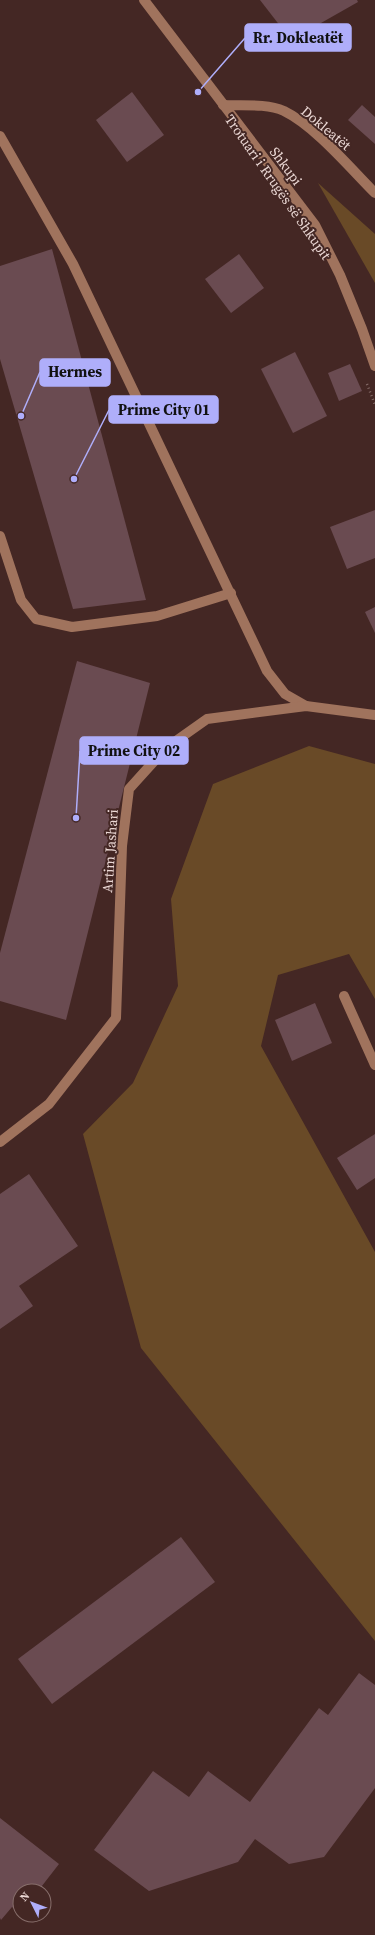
<svg xmlns="http://www.w3.org/2000/svg" width="375" height="1935" viewBox="0 0 375 1935" font-family="'Source Serif 4',serif">
  <style>
    .green { fill: #694a27 }
    .building { fill: #6a4b51 }
    .lines { fill: none; stroke-linecap: round; stroke-linejoin: round }
    .path { stroke: #866d6a; stroke-width: 2.5; stroke-dasharray: 1 3; stroke-linecap: butt }
    .minor { stroke: #a0735d; stroke-width: 10 }
    .labels { text-anchor: middle; dominant-baseline: central; stroke-width: 4; stroke-linejoin: round; paint-order: stroke }
    .street-label { font-size: 14px; fill: #ebd8d5; stroke: #442724 }
    .leader { fill: none; stroke: #afaefa; stroke-width: 1.5 }
    .callout-dot { fill: #afaefa; stroke: #442724; stroke-width: 1.5 }
    .callout { fill: #afaefa; stroke: #afaefa; stroke-width: 1.5 }
    .callout-label { font-size: 15px; text-anchor: middle; font-weight: bold; fill: #111 }
  </style>
  <rect width="100%" height="100%" fill="#442724"/>
  <!-- green -->
  <g class="green">
    <path d="M318 183 375 234V283Z"/>
    <path d="M309 746 375 764V999L349 954 278 975 261 1046 375 1252V1641L141 1348 83 1134 133 1083 178 986 171 899 213 784Z"/>
  </g>
  <!-- building -->
  <g class="building">
    <path d="M260 0H357L358 2 291 40Z"/>
    <path d="M132 92 164 135 127 162 96 120Z"/>
    <path d="M362 105 375 117V144L348 120Z"/>
    <path d="M52 249 146 600 73 609 0 359V266Z"/>
    <path d="M239 254 264 288 231 313 205 279Z"/>
    <path d="M295 352 327 416 293 433 261 369Z"/>
    <path d="M350 364 362 391 339 401 328 373Z"/>
    <path d="M375 510V558L347 569 330 527Z"/>
    <path d="M375 607V633L365 612Z"/>
    <path d="M77 661 150 683 66 1020 0 1001V953Z"/>
    <path d="M315 1003 332 1043 292 1061 275 1020Z"/>
    <path d="M375 1134V1178L357 1190 337 1158Z"/>
    <path d="M29 1174 78 1246 19 1286 33 1306 0 1329V1194Z"/>
    <path d="M181 1537 215 1582 52 1704 18 1659Z"/>
    <path d="M359 1673 375 1685V1788L324 1857 289 1864 255 1839 238 1862 149 1891 94 1850 153 1771 189 1797 208 1771 250 1802 319 1708 328 1715Z"/>
    <path d="M0 1818 59 1864 38 1891H20V1914L12 1907 1 1920 0 1918Z"/>
  </g>
  <g class="lines">
    <!-- path -->
    <path class="path" d="M367 384 375 405"/>
    <!-- minor -->
    <g class="minor">
      <path d="M144 0 315 225 340 275 362 329 375 366"/>
      <path d="M223 105C241 106 266 103 284 111 315 126 350 168 375 193"/>
      <path d="M0 136 73 264 267 671 285 694 306 706"/>
      <path d="M0 536 21 600 36 619 72 627 157 616 231 593"/>
      <path d="M344 996 375 1065"/>
      <path d="M0 1142 49 1104 116 1018 122 846 129 789 166 748 207 719 306 706 375 715"/>
    </g>
  </g>
  <g class="labels">
    <!-- street labels -->
    <g class="street-label">
      <text transform="translate(326 128) rotate(40)">Dokleatët</text>
      <text transform="translate(286 166) rotate(53)">Shkupi</text>
      <text transform="translate(278 187) rotate(55)">Trotuari i Rrugës së Shkupit</text>
      <text transform="translate(110 851) rotate(-86)">Artim Jashari</text>
    </g>
  </g>
  <!-- callouts -->
  <path class="leader" d="M198 92L245 38M21 416L40 372M74 479L109 410M76 818L80 751"/>
  <g class="callout-dot">
    <circle cx="198" cy="92" r="4"/>
    <circle cx="21" cy="416" r="4"/>
    <circle cx="74" cy="479" r="4"/>
    <circle cx="76" cy="818" r="4"/>
  </g>
  <g class="callout">
    <rect x="245" y="24" width="106" height="27" rx="4"/>
    <rect x="40" y="359" width="70" height="27" rx="4"/>
    <rect x="109" y="396" width="109" height="27" rx="4"/>
    <rect x="80" y="737" width="108" height="27" rx="4"/>
  </g>
  <g class="callout-label">
    <text x="298" y="43">Rr. Dokleatët</text>
    <text x="75" y="377">Hermes</text>
    <text x="164" y="415">Prime City 01</text>
    <text x="134" y="756">Prime City 02</text>
  </g>
  <!-- north arrow -->
  <g transform="translate(32 1903) rotate(312)"><circle r="19" fill="#442724" stroke="#876e6b"/>
  <path d="M0-3L7 15L0 10L-7 15Z" fill="#afaefa"/>
  <text y="-6" font-size="11" font-weight="bold" text-anchor="middle" fill="#ebd8d5">N</text>
  </g>
</svg>
